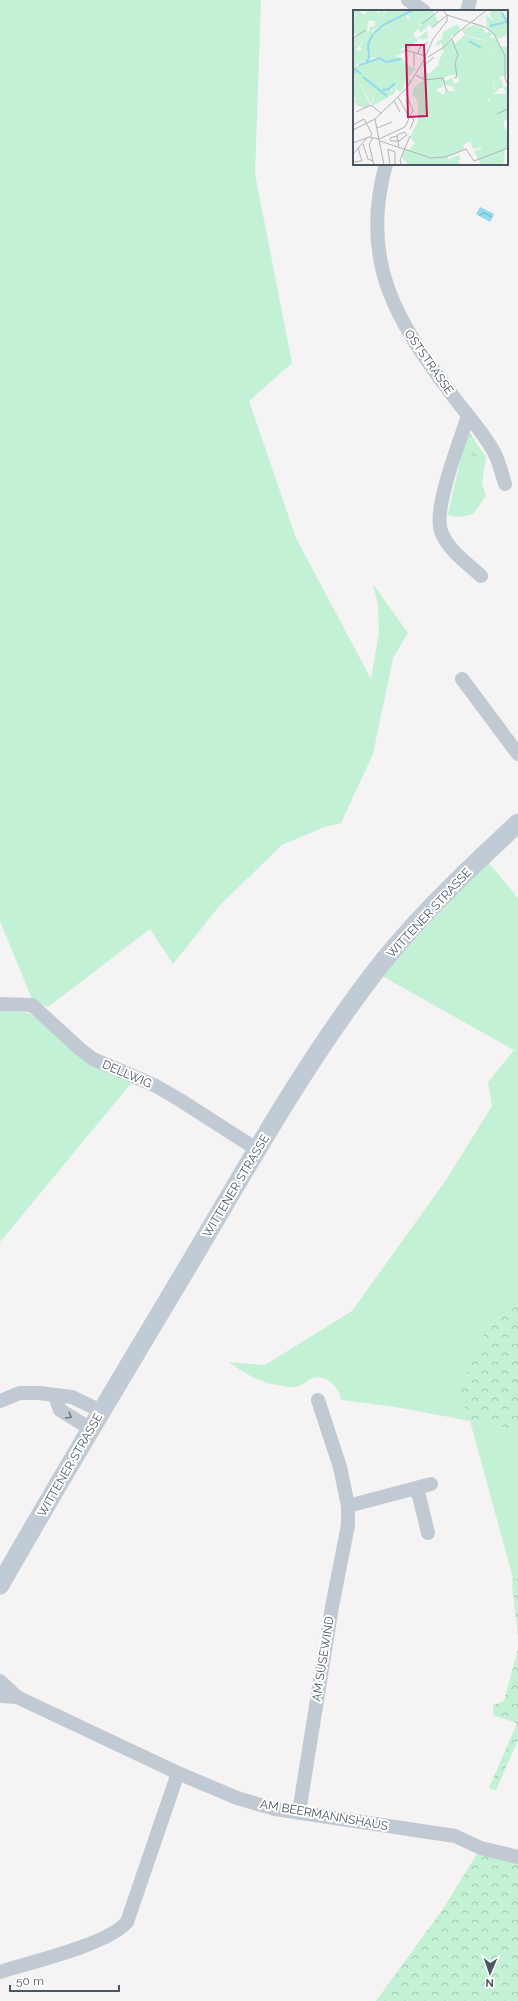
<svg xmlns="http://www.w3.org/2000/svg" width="518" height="2001" viewBox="0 0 518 2001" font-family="Raleway,sans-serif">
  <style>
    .grass { fill: #c3f1d5 }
    .forest { fill: url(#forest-crowns) }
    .park { fill: url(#park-tufts) }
    .water { fill: url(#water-waves) }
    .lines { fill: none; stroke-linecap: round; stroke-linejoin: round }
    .street { stroke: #c1cad2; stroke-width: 14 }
    .secondary { stroke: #c1cbd6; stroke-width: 19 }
    .oneway { stroke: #6e7983 }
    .labels { text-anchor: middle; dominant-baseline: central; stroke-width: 4; stroke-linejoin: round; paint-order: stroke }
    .street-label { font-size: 12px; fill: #4a5661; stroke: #fff }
    .inset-river { fill: none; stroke: #90daee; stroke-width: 2 }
    .inset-road { fill: none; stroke: #b1b4b9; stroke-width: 1 }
    .view { fill: #c2185b; fill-opacity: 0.15; stroke: #c2185b; stroke-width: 2 }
    .inset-edge { fill: none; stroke: #4a5661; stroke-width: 2 }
  </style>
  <defs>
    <pattern id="forest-crowns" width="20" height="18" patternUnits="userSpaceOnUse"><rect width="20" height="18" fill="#c3f1d5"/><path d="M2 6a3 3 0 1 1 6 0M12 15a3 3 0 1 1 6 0" fill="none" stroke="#a0c6b0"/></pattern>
    <pattern id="park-tufts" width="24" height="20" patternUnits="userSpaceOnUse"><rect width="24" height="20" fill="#c3f1d5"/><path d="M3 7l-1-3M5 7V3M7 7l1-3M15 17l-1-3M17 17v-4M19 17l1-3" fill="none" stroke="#a0c6b0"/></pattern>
    <pattern id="water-waves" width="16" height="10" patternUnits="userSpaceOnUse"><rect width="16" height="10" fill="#90daee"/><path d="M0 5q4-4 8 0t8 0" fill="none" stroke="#78b4c4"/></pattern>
  </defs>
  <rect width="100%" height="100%" fill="#f5f3f3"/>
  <!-- grass -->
  <g class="grass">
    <path d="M0 0H261L255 174 292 363 249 401 296 538 371 679 379 633 378 605 373 584 408 633 393 658 373 754 341 823 324 827 282 845 220 905 173 964 150 929 48 1007 32 999 0 921Z"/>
    <path d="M462 453 474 456 485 463 482 483 486 496 473 514 459 517 449 516 448 514Z"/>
    <path d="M488 862 518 898V1305L489 1324 470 1421 518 1430V1579L513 1578 470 1421 396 1407 341 1400C339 1387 327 1374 313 1378 307 1380 302 1386 296 1387 291 1388 283 1386 278 1385 259 1382 243 1373 229 1362L265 1365 352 1311 446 1180 492 1106 488 1082 514 1050 382 976 431 921Z"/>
    <path d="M0 1010 29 1013 95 1063 133 1081 0 1242Z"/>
  </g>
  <!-- forest -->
  <g class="forest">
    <path d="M518 1305V1430L470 1421 459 1390 489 1324Z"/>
    <path d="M513 1578 518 1579V1636L512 1585Z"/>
    <path d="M518 1649V1740L496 1790 489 1788 517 1723 493 1715V1705L504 1701Z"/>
    <path d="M477 1854 518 1862V2001H376L443 1909Z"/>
  </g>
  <!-- park -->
  <path class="park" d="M469 432 486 457 485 463 474 456 462 453Z"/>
  <!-- water -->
  <path class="water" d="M480 207 494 214 490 222 476 214Z"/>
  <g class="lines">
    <!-- street -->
    <g class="street">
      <path d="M408 0 424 11"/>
      <path d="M467 11 470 0"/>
      <path d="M386 164C359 261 396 321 453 396 466 414 483 432 494 452 499 462 502 473 505 484"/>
      <path d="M468 416C460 441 433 508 441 531 447 549 467 563 481 576"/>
      <path d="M462 679 518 754"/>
      <path d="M0 1004 32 1005 80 1049 93 1059 156 1086 180 1100 258 1150"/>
      <path d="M55 1396 60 1410 91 1429"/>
      <path d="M0 1401 20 1393H39L72 1397 101 1411"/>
      <path d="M414 1489 419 1496 428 1533"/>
      <path d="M348 1506 431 1484"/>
      <path d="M0 1681 17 1697"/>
      <path d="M0 1696 17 1697 178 1773 237 1798 275 1809 455 1836 481 1848 518 1857"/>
      <path d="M299 1812 332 1607 348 1525V1506L340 1467 318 1400"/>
      <path d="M0 1972C31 1962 107 1945 127 1922L178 1773"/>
    </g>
    <!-- secondary -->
    <path class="secondary" d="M0 1585C57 1485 116 1387 175 1288 242 1177 304 1061 385 959 425 910 472 866 518 823"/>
  </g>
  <!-- one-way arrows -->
  <defs><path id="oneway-chevron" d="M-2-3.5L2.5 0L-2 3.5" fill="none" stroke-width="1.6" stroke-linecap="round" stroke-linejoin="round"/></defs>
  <use class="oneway" href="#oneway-chevron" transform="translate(69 1416) rotate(31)"/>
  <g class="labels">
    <!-- street labels -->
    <g class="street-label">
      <text transform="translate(429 362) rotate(55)">OSTSTRASSE</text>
      <text transform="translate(429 913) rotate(-47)">WITTENER STRASSE</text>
      <text transform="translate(127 1074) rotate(23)">DELLWIG</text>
      <text transform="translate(236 1186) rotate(-59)">WITTENER STRASSE</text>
      <text transform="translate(70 1465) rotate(-60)">WITTENER STRASSE</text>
      <text transform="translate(323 1659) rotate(-81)">AM SUSEWIND</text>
      <text transform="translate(324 1815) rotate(10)">AM BEERMANNSHAUS</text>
    </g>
  </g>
  <!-- overview -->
  <g transform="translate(353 10)">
    <rect width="155" height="155" fill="#f5f3f3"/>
    <path d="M76 0H79L86 12 79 18 76 14 68 23 65 19 69 14H63L78 3ZM136 0H148L145 4 152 10 142 12 136 4 138 2ZM53 4 55 11 39 21 35 15ZM30 5 36 11 17 22 16 17 22 16V11ZM105 14 107 20 100 26 98 25V28L89 38V33L83 36V33L89 29 90 22ZM120 15 130 17 133 24 135 21 140 24 136 27 143 28 148 37 155 36V64L140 69 141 80 146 79 140 84H153L151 77 155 76V109L151 111V116L152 119H155V138H152L151 151 149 155H128L121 141 128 139V137L120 139 117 131 110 135 111 139 94 147 95 150 99 146 96 149 106 145 108 150 104 151 109 155H55L52 150 49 151 51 149 48 147 51 140H56L62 133 57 127 65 111V92L59 84 61 77 71 70 68 68 73 61 76 64 86 55 90 57 101 53 115 40 142 43 134 37 132 30 112 25 109 20ZM98 65H105L106 73H101L99 68 92 71 90 68ZM90 74 99 77V74L102 81H92L91 85 85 82 83 79 90 77ZM134 85 138 93H147L148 96 136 99V96L122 97 120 92ZM13 20 18 24 16 29 13 28 14 25 11 31 10 24 0 37V28L4 26 0 22ZM7 29 10 32 3 39 8 47 13 43 16 47 15 51 27 47 4 54 2 58 0 50 5 53 14 48 5 52 1 47V37ZM99 29 103 38 86 50 91 41 89 38ZM52 49 55 56 64 58 55 67 59 72 55 76 52 72 49 82 43 79 45 71 40 82 38 77 31 79 27 69 45 66V70L55 59 51 53ZM1 76 11 98 3 95 2 91 0 93V91L3 90 0 84ZM19 78 21 82 18 94 12 82Z" fill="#c3f1d5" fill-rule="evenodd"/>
    <path d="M5 0 12 5 14 0H23L25 3 30 0 31 3 36 0H76L78 3 63 14 68 15 60 24 63 29 74 21 75 28 69 30 67 28 55 40 49 38 48 44 43 46 51 49 50 53 55 56V59L46 70 43 69 45 66 27 69 31 79 39 77 37 79 39 82 45 72 41 84 19 96 21 82 19 78 12 82 5 69 3 67 0 70V52L2 57 27 47 18 48 14 51 16 47 13 43 8 47 4 41 9 40 7 36 10 32 7 29 1 37 3 43 1 47 5 52 14 48 5 53 0 50V37L10 24 11 31 14 24 13 28 16 29 18 24 13 20 12 23 0 22V8L3 5 0 3ZM53 4 57 8 39 21 35 15ZM30 5 35 11 20 22 14 20 15 11H22ZM149 0 151 5 155 3V24L145 29 134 18 133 6 122 12 133 5 142 12 152 10 145 4ZM112 25 127 30 133 28 134 37 142 43 115 40 101 53 90 57 86 55V50L103 38 101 34ZM146 66 151 77 142 80 140 68ZM137 83 134 89 138 93H148V96L137 105 136 96 113 97 106 102 103 98 100 99 108 94 122 97 120 92 125 87Z" fill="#c3f1d5" fill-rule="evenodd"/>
    <path d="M4 67 17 95 11 98 1 76 0 70Z" fill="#c3f1d5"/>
    <path class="inset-river" d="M149 3 155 14M137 16 153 12M21 23 30 15 60 0M116 31 128 38M13 53 26 48 33 52 48 49M6 55 13 53 16 48 15 34 20 24M0 65 2 59 8 64M10 67 34 86M29 80 36 79 42 73"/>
    <path class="inset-road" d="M94 5 132 17 141 24 152 46V68L155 75M69 14 87 0M80 17 94 5M0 28 13 20M99 29 105 45 102 53 104 67 101 68M49 43 52 40 73 46M65 43 67 37 75 32M73 45 80 29 94 11V5L90 0M75 47 91 37 104 23 134 0M61 56V42M70 56 81 47M63 65 72 70 90 68 93 80H95M45 87 54 103M41 91 47 102M3 102 18 95 28 103M144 104 155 99M22 109 31 155M0 115 11 109 19 124 17 127M24 118 39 112M57 119 61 110 57 106M0 120 22 109 53 79 73 47M44 125 52 122 54 125 46 131H38L37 128 44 126M44 125 46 138M27 131 78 148 93 147 113 139 121 151 155 138M0 133 16 127 26 129 52 117 60 100 55 89M10 134 15 149 20 151 21 155M0 144 13 129M20 151 16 134 20 128M0 152 9 151 5 138M37 155 35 139 42 142V155M48 155 47 150 57 126"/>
    <path class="view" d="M53 35H71L74 106 55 107Z"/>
    <rect width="155" height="155" class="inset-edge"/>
  </g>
  <!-- north arrow -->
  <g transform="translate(490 1973) rotate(182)" stroke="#ffffff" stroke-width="3" paint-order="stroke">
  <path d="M0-3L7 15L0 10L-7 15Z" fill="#4a5661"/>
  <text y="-6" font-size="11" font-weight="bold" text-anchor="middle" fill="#4a5661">N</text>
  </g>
  <!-- scale -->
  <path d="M10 1985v6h109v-6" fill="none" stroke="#4a5661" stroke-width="2"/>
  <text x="16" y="1985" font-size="12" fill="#4a5661" stroke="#ffffff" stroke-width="3" paint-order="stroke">50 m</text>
</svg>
